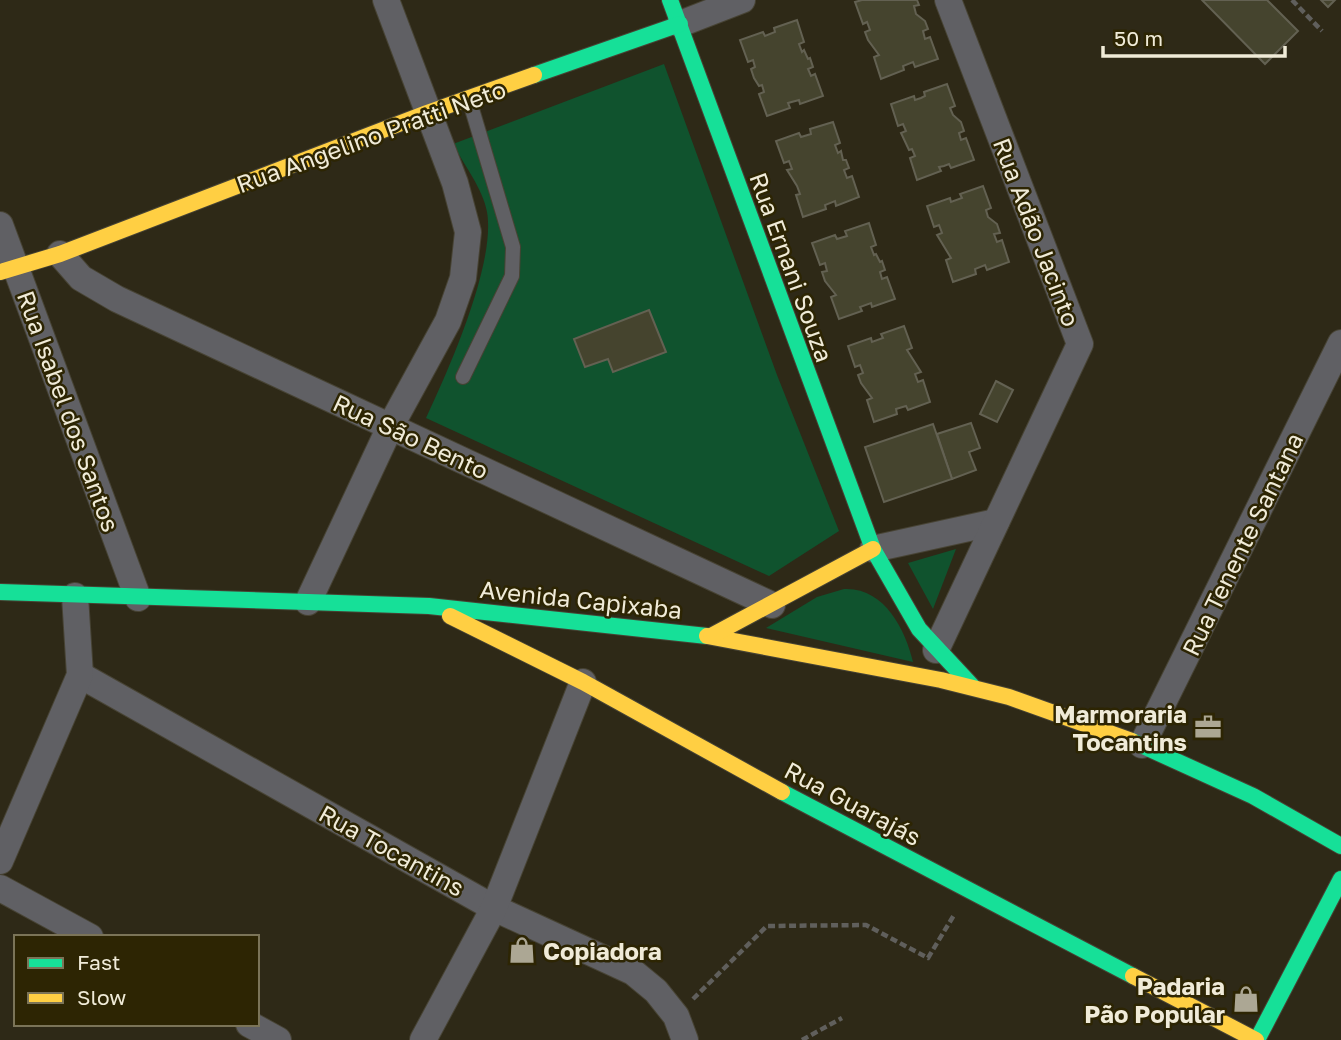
<svg xmlns="http://www.w3.org/2000/svg" width="1341" height="1040" viewBox="0 0 1341 1040" font-family="'Golos Text',sans-serif">
  <style>
    .green { fill: #10532e }
    .building { fill: #45442e; stroke: #636152; stroke-width: 2 }
    .lines { fill: none; stroke-linecap: round; stroke-linejoin: round }
    .lane-casing { stroke: #474334; stroke-width: 16 }
    .street-casing { stroke: #474334; stroke-width: 28 }
    .fast-casing { stroke: #474334; stroke-width: 18 }
    .slow-casing { stroke: #474334; stroke-width: 18 }
    .path { stroke: #605f5c; stroke-width: 4.5; stroke-dasharray: 7 3.5; stroke-linecap: butt }
    .lane { stroke: #606064; stroke-width: 14 }
    .street { stroke: #606064; stroke-width: 26 }
    .fast { stroke: #16e098; stroke-width: 16 }
    .slow { stroke: #ffcf43; stroke-width: 16 }
    .labels { text-anchor: middle; dominant-baseline: central; stroke-width: 5; stroke-linejoin: round; paint-order: stroke }
    .street-label { font-size: 24px; fill: #f0ebd8; stroke: #2d2503 }
    .poi-label { font-size: 24px; font-weight: bold; fill: #f0ebd8; stroke: #2d2503; text-anchor: end }
  </style>
  <rect width="100%" height="100%" fill="#2e2917"/>
  <!-- green -->
  <g class="green">
    <path d="M664 64 777 375 839 531 769 576 426 418C448 371 496 264 487 212 483 189 464 165 453 144Z"/>
    <path d="M956 549 933 609 908 563Z"/>
    <path d="M844 589C884 587 905 629 913 662L766 628 817 597Z"/>
  </g>
  <!-- building -->
  <g class="building">
    <path d="M862 0H917L919 5 914 6 916 14 925 21 928 29 923 31 925 39 930 37 938 59 915 67 913 62 903 66 904 70 881 79 874 57 879 55 868 40 865 32 870 30 867 22 863 24 855 2Z"/>
    <path d="M1202 0H1267L1298 31 1265 64Z"/>
    <path d="M1321 0H1335L1328 7Z"/>
    <path d="M797 20 804 42 799 44 802 52 804 50 808 59 810 58 813 67 808 69 811 76 815 74 823 96 800 104 799 100 788 103 790 108 767 116 759 94 764 92 762 85 759 86 754 78 751 69 755 67 753 60 748 62 740 40 763 32 765 36 775 32 774 28Z"/>
    <path d="M947 84 955 106 950 108 953 115 961 122 964 131 959 133 961 140 966 138 974 160 951 168 949 164 944 166 939 167 941 171 917 180 910 158 915 156 912 149 909 150 901 133 906 131 903 124 898 126 891 104 914 96 915 100 921 98 925 96 924 92Z"/>
    <path d="M833 122 840 143 835 145 838 153 841 151 843 160H846L849 168 844 170 847 178 852 176 859 197 836 206 835 201 825 205 826 209 803 217 796 195 800 194 797 186 787 170 792 169 789 161 784 163 776 141 799 133 801 137 811 134 810 129Z"/>
    <path d="M983 186 991 208 986 210 988 217 997 224 1000 233 994 234 997 242 1002 240 1009 262 987 270 985 265 975 269 976 274 953 282 946 260 951 258 937 235 942 233 939 225 934 227 927 206 950 198 951 202 962 198 960 194Z"/>
    <path d="M869 223 876 245 871 247 874 255 876 254 880 262 882 261 885 270 880 272 882 279 887 277 895 299 872 307 871 303 860 307 862 311 839 319 831 297 836 295 825 281 822 272 827 271 825 263 820 265 812 243 835 235 837 239 847 236 845 231Z"/>
    <path d="M649 310 666 352 613 372 608 359 585 367 574 339Z"/>
    <path d="M904 326 912 348 907 350 921 372 915 374 918 382 923 380 930 402 908 410 906 406 896 409 897 414 874 422 867 400 872 398 861 383 858 375 863 373 860 365 855 367 848 346 871 338 872 342 883 338 881 334Z"/>
    <path d="M996 381 1013 390 997 422 980 414Z"/>
    <path d="M971 423 980 448 969 452 976 470 952 479 937 434Z"/>
    <path d="M933 424 952 479 884 502 865 447Z"/>
  </g>
  <g class="lines">
    <defs>
      <path id="lane" d="M463 377 512 276 513 247 469 99"/>
      <g id="street">
        <path d="M680 24 742 0"/>
        <path d="M0 225 138 598"/>
        <path d="M60 254 81 278 117 299 772 605"/>
        <path d="M873 549 996 522"/>
        <path d="M308 602 390 427 448 321 463 278 468 232 455 183 386 0"/>
        <path d="M936 650 1080 344 948 0"/>
        <path d="M80 675 494 908 633 972 656 991 676 1016 685 1040"/>
        <path d="M1142 745 1341 343"/>
        <path d="M0 861 80 675 75 596"/>
        <path d="M0 888 90 937"/>
        <path d="M249 1024 278 1040"/>
        <path d="M423 1040 494 908 583 682"/>
      </g>
      <g id="fast">
        <path d="M670 0 873 549 919 629 973 687"/>
        <path d="M534 75 680 24"/>
        <path d="M0 592 429 606 707 636"/>
        <path d="M1132 741 1253 796 1341 846"/>
        <path d="M782 792 1133 976"/>
        <path d="M1257 1040 1341 879"/>
      </g>
      <g id="slow">
        <path d="M0 272 60 254 427 113 534 75"/>
        <path d="M450 616 583 682 782 792"/>
        <path d="M707 636 941 680 1009 697 1132 741"/>
        <path d="M711 636 873 549"/>
        <path d="M1133 976 1256 1040"/>
      </g>
    </defs>
    <!-- lane casing -->
    <use href="#lane" class="lane-casing"/>
    <!-- street casing -->
    <use href="#street" class="street-casing"/>
    <!-- fast casing -->
    <use href="#fast" class="fast-casing"/>
    <!-- slow casing -->
    <use href="#slow" class="slow-casing"/>
    <!-- path -->
    <g class="path">
      <path d="M1292 0 1322 31"/>
      <path d="M693 999 767 926 866 925 928 958 954 915"/>
      <path d="M802 1040 842 1018"/>
    </g>
    <!-- lane -->
    <use href="#lane" class="lane"/>
    <!-- street -->
    <use href="#street" class="street"/>
    <!-- fast -->
    <use href="#fast" class="fast"/>
    <!-- slow -->
    <use href="#slow" class="slow"/>
  </g>
  <!-- icons -->
  <defs>
    <symbol id="office-bare" viewBox="-9 -9 18 18"><path d="M-6-3h4V-5.5h4V-3h4V5H-6ZM-1-4.5V-3h2v-1.5ZM-6 0V1H6V0Z" fill="#aca794" stroke="#2d2503" stroke-width="2.5" paint-order="stroke"/></symbol>
    <symbol id="shop-bare" viewBox="-9 -9 18 18"><path d="M-5-2.5h2.3a2.7 3.5 0 0 1 5.4 0H5L5.5 6h-11ZM-1.5-2.5h3a1.5 2.3 0 0 0-3 0Z" fill="#aca794" stroke="#2d2503" stroke-width="2.5" paint-order="stroke"/></symbol>
  </defs>
  <g fill-rule="evenodd">
    <use href="#office-bare" x="1189" y="708" width="38" height="38"/>
    <use href="#shop-bare" x="503" y="931" width="38" height="38"/>
    <use href="#shop-bare" x="1227" y="980" width="38" height="38"/>
  </g>
  <g class="labels">
    <!-- street labels -->
    <g class="street-label">
      <text transform="translate(371 136) rotate(-20)">Rua Angelino Pratti Neto</text>
      <text transform="translate(1037 232) rotate(69)">Rua Adão Jacinto</text>
      <text transform="translate(792 267) rotate(70)">Rua Ernani Souza</text>
      <text transform="translate(69 411) rotate(70)">Rua Isabel dos Santos</text>
      <text transform="translate(411 436) rotate(25)">Rua São Bento</text>
      <text transform="translate(1242 544) rotate(-64)">Rua Tenente Santana</text>
      <text transform="translate(581 599) rotate(6)">Avenida Capixaba</text>
      <text transform="translate(853 803) rotate(28)">Rua Guarajás</text>
      <text transform="translate(392 850) rotate(29)">Rua Tocantins</text>
    </g>
    <!-- poi labels -->
    <g class="poi-label">
      <text x="1187" y="713">Marmoraria<tspan x="1187" dy="28">Tocantins</tspan></text>
      <text x="543" y="950" text-anchor="start">Copiadora</text>
      <text x="1225" y="985">Padaria<tspan x="1225" dy="28">Pão Popular</tspan></text>
    </g>
  </g>
  <!-- legend -->
  <rect x="14" y="935" width="245" height="91" fill="#2d2503" stroke="#7b7458" stroke-width="2"/>
  <rect x="28" y="958" width="35" height="10" fill="#16e098" stroke="#7b7458" stroke-width="2"/>
  <text x="77" y="970" font-size="21" fill="#f0ebd8">Fast</text>
  <rect x="28" y="993" width="35" height="10" fill="#ffcf43" stroke="#7b7458" stroke-width="2"/>
  <text x="77" y="1005" font-size="21" fill="#f0ebd8">Slow</text>
  <!-- scale -->
  <path d="M1103 46v10h182v-10" fill="none" stroke="#f0ebd8" stroke-width="3.5"/>
  <text x="1114" y="46" font-size="21" fill="#f0ebd8" stroke="#2d2503" stroke-width="5" paint-order="stroke">50 m</text>
</svg>
